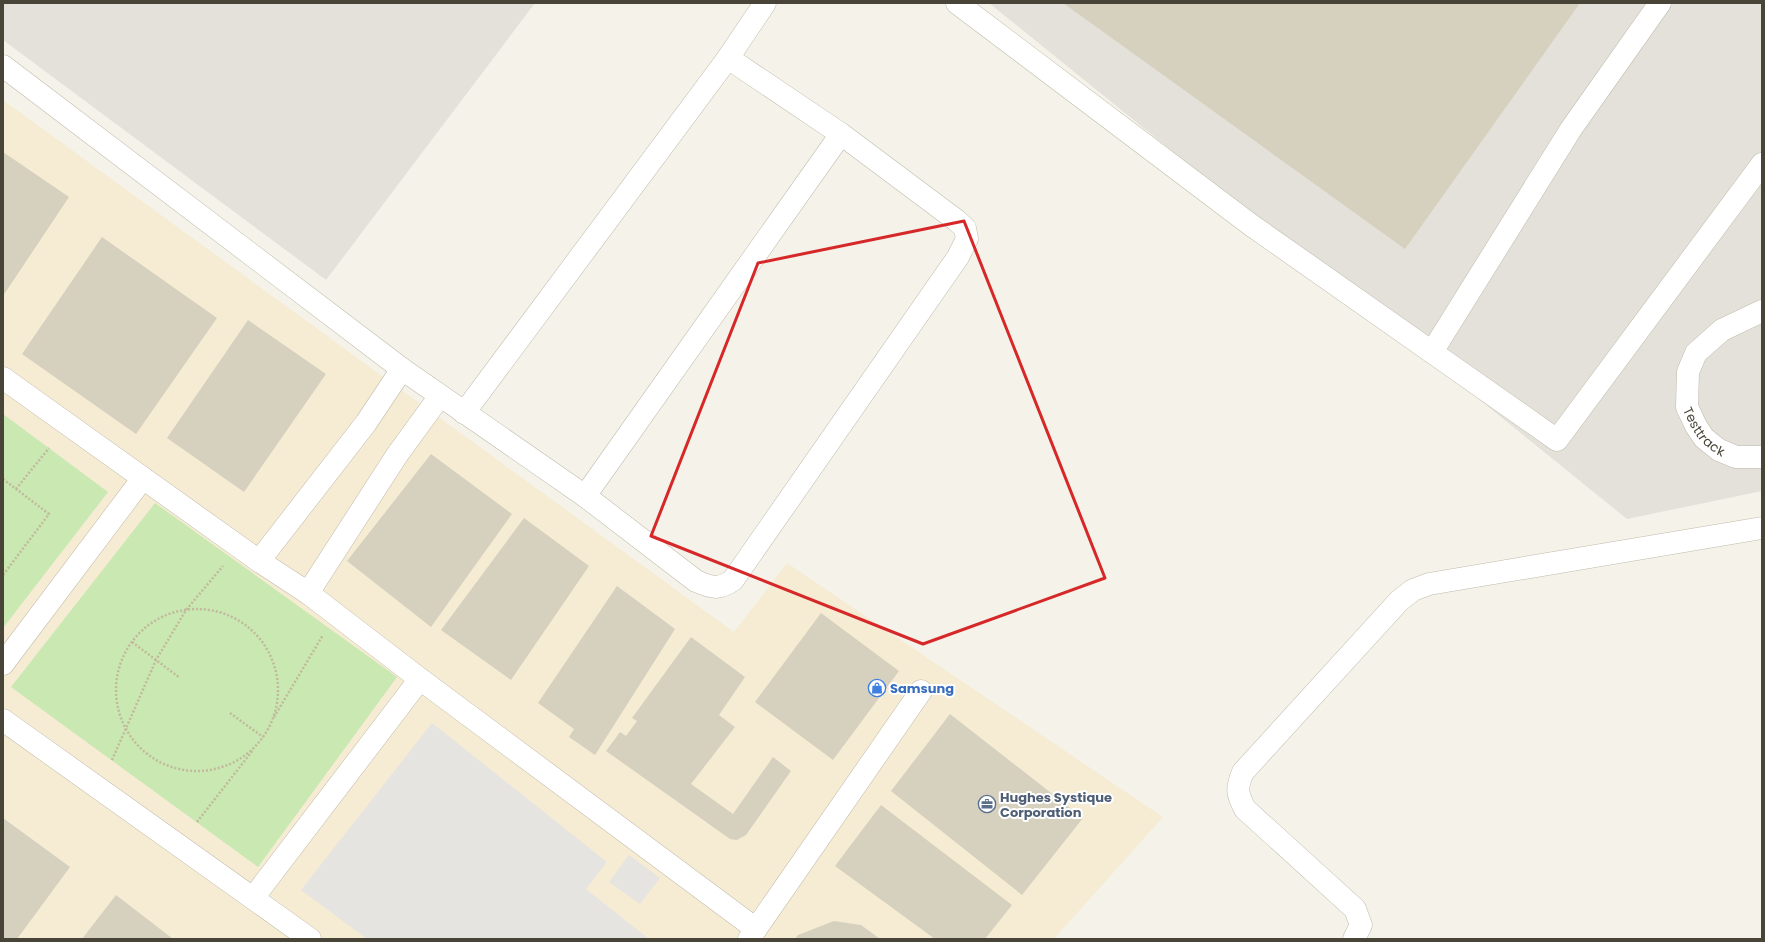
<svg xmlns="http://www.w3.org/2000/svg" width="1765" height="942" viewBox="0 0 1765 942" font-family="Poppins,sans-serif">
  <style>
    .commercial { fill: #f6ecd4 }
    .industrial { fill: #e4e1da }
    .green { fill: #c9e8b2 }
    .parking { fill: #e6e4e0 }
    .building { fill: #d6d0be }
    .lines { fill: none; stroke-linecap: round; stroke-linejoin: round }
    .minor-casing { stroke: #c0bbab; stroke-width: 23 }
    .path { stroke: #c2b99c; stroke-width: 2.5; stroke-dasharray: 2 2; stroke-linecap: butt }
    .minor { stroke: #fff; stroke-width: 22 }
    .marked { fill: none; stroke: #d62828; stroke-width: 3; stroke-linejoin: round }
    .labels { text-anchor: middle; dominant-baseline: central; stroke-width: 4; stroke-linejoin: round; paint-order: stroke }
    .street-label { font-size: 13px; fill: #484437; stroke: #fff }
    .shop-label { font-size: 13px; font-weight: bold; fill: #366cbe; stroke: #fff; text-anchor: start }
    .service-label { font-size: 13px; font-weight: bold; fill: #4e5e75; stroke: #fff; text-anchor: start }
  </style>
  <rect width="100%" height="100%" fill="#f4f2e9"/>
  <!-- commercial -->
  <path class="commercial" d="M3 100 734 632 787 563 1163 817 1054 939H3Z"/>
  <!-- industrial -->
  <g class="industrial">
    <path d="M3 3H535L326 280 3 40Z"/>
    <path d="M989 3H1762V491L1627 519Z"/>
  </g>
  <!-- green -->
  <g class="green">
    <path d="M3 414 108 492 3 628Z"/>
    <path d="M155 503 397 677 258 867 11 687Z"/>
  </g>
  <!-- parking -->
  <g class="parking">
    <path d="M432 723 607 862 586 889 649 939H367L301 890Z"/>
    <path d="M629 855 660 878 640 904 609 882Z"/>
  </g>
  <!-- building -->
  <g class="building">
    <path d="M1063 3H1580L1405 249Z"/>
    <path d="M3 152 69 197 3 296Z"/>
    <path d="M102 237 217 318 136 434 22 354Z"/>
    <path d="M248 320 326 374 244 492 167 438Z"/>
    <path d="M431 454 512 514 431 627 347 561Z"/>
    <path d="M524 518 589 566 511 680 441 630Z"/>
    <path d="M617 586 675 629 595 755 569 737 574 729 538 703Z"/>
    <path d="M821 613 899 671 833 760 755 702Z"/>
    <path d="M691 637 745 677 719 715 735 727 691 784 733 814 773 757 791 771 746 835 737 840 730 839 606 751 620 732 626 736 637 721 632 718Z"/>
    <path d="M950 714 1083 818 1022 895 891 791Z"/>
    <path d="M881 805 1012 905 985 939H935L835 866Z"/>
    <path d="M3 818 70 867 17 939H3Z"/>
    <path d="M116 895 173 939H82Z"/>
    <path d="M834 921 861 925 880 939H795L798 935Z"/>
  </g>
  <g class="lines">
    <defs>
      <g id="minor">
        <path d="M957 3 1251 225 1557 440 1762 164"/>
        <path d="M3 66 402 369 585 496 696 581C712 588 719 590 733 580L958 257 967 239 965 228 956 220 841 134 728 58"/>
        <path id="s1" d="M1762 311 1722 330 1696 353 1688 372 1687 407 1696 426 1704 438 1719 450 1736 457H1762"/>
        <path d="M1432 352 1571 129 1660 3"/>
        <path d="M3 378 259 561 308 593 420 679 756 929"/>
        <path d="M464 413 728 58 765 3"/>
        <path d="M585 496 841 134"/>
        <path d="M259 561 366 423 402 369"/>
        <path d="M308 593 397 455 440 396"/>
        <path d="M3 664 143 478"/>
        <path d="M3 720 310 939"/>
        <path d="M253 898 420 679"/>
        <path d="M749 939 921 691"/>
        <path d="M1354 939 1361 925 1355 909 1245 809C1237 794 1236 788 1243 772L1399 601 1413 590 1429 584 1762 528"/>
      </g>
    </defs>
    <!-- minor casing -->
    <use href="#minor" class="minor-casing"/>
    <!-- path -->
    <g class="path">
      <path d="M3 479 49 514 3 575"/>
      <path d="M16 489 49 448"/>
      <circle cx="197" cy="690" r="81"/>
      <path d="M132 642 180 678"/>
      <path d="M230 713 263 737"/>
      <path d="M274 717 323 635"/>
      <path d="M112 760 156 660 186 610 223 566"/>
      <path d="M197 822 253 750"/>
    </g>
    <!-- minor -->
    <use href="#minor" class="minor"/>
  </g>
  <!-- marked area -->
  <path class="marked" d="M964 221 1105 578 923 644 651 536 758 263Z"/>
  <!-- icons -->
  <defs>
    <symbol id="shop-ring" viewBox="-11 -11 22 22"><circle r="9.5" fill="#fff" stroke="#3f7fe0" stroke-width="1.5"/><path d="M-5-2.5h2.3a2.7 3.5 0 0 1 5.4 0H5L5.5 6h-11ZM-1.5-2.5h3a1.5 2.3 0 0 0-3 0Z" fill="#3f7fe0"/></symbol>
    <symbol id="office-ring" viewBox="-11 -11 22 22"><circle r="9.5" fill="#fff" stroke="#5c6f8a" stroke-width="1.5"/><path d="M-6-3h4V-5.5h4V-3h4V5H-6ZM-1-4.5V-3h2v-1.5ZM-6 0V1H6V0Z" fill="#5c6f8a"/></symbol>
  </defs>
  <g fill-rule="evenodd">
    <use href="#shop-ring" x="867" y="678" width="20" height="20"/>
    <use href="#office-ring" x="977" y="794" width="20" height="20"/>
  </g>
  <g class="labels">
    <!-- street labels -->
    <g class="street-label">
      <text stroke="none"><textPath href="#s1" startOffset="165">Testtrack</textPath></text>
    </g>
    <!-- shop labels -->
    <g class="shop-label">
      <text x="890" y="688">Samsung</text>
    </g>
    <!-- service labels -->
    <g class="service-label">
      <text x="1000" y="797">Hughes Systique<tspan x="1000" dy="15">Corporation</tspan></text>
    </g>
  </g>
  <!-- border -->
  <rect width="1765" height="942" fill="none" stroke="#484437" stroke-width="8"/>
</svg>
